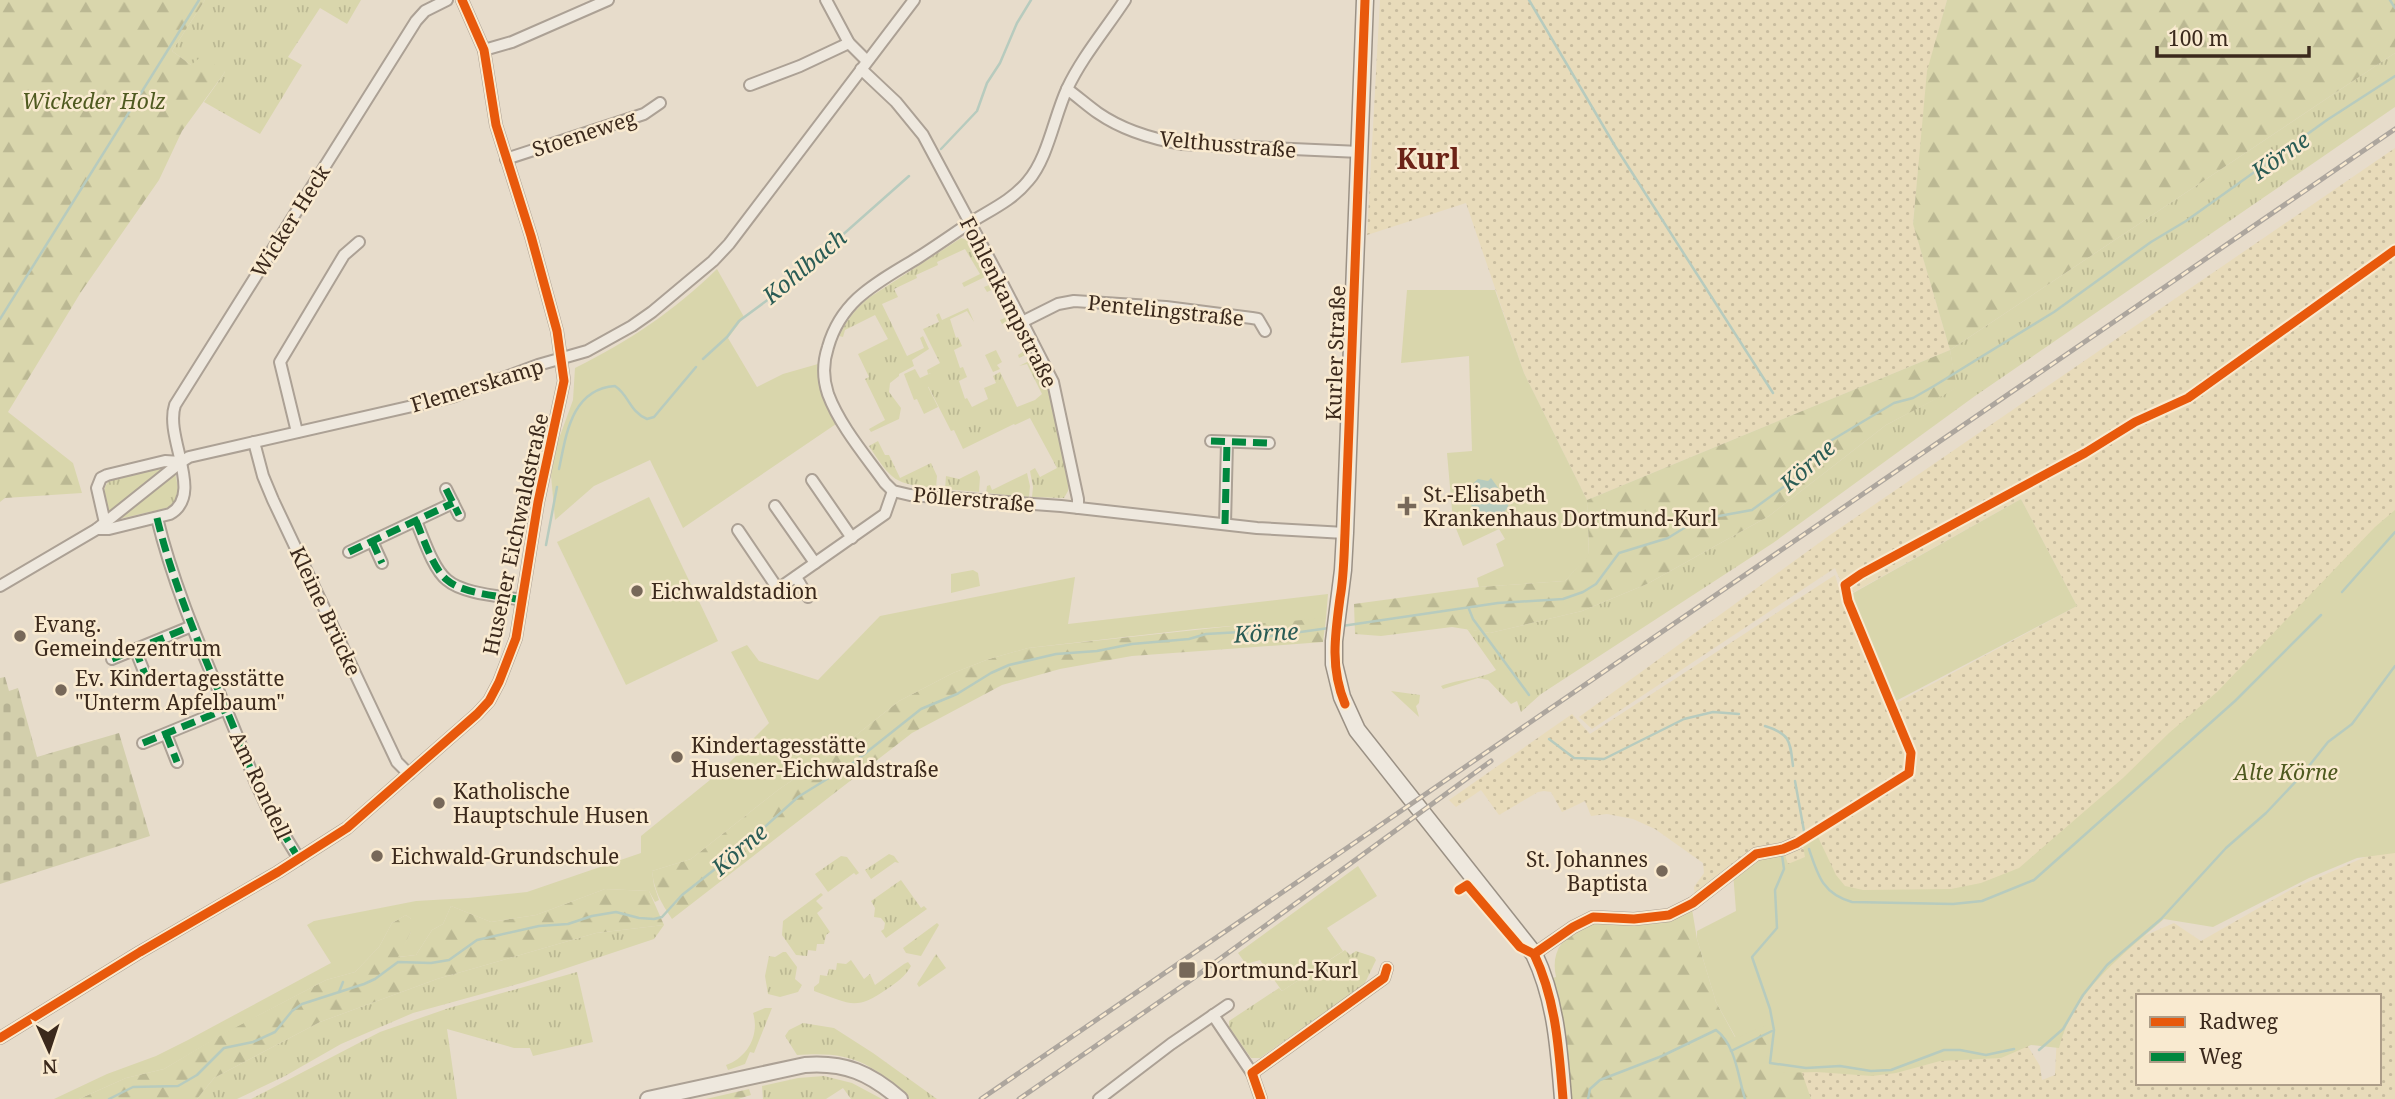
<svg xmlns="http://www.w3.org/2000/svg" width="2395" height="1099" viewBox="0 0 2395 1099" font-family="'Noto Serif',serif">
  <style>
    .farmland { fill: url(#farmland-dots); fill-rule: evenodd }
    .grass { fill: url(#grass-tufts) }
    .forest { fill: url(#forest-firs) }
    .cemetery { fill: url(#cemetery-stones) }
    .green { fill: #d9d6ac }
    .water { fill: #b7cbbe }
    .lines { fill: none; stroke-linecap: round; stroke-linejoin: round }
    .stream { stroke: #b7cbbe; stroke-width: 2.5 }
    .minor-casing { stroke: #aca195; stroke-width: 14 }
    .tertiary-casing { stroke: #aca195; stroke-width: 18 }
    .secondary-casing { stroke: #9b9185; stroke-width: 19 }
    .minor { stroke: #eee8de; stroke-width: 10 }
    .tertiary { stroke: #eee8de; stroke-width: 14 }
    .secondary { stroke: #eee8de; stroke-width: 16 }
    .rail-casing { stroke: #ada69e; stroke-width: 5 }
    .rail { stroke: #f9ead0; stroke-width: 2.5; stroke-dasharray: 8; stroke-linecap: butt }
    .quiet { stroke: #00873e; stroke-width: 7; stroke-dasharray: 14 7; stroke-linecap: butt }
    .cycleway-casing { stroke: #f9ead0; stroke-width: 13 }
    .cycleway { stroke: #e8590c; stroke-width: 9 }
    .poi-dot { fill: #776859; stroke: #f9ead0; stroke-width: 2.5 }
    .labels { text-anchor: middle; dominant-baseline: central; stroke-width: 5; stroke-linejoin: round; paint-order: stroke }
    .park-label { font-size: 21px; font-style: italic; fill: #4f5a20; stroke: #f9ead0 }
    .street-label { font-size: 21px; fill: #3b291c; stroke: #f9ead0 }
    .poi-label { font-size: 21px; fill: #3b291c; stroke: #f9ead0; text-anchor: start }
    .water-label { font-size: 23px; font-style: italic; fill: #2a5c55; stroke: #f9ead0 }
    .district-label { font-size: 28px; font-weight: bold; fill: #6c2317; stroke: #f9ead0 }
  </style>
  <defs>
    <pattern id="farmland-dots" width="8" height="8" patternUnits="userSpaceOnUse" patternTransform="scale(1.75)"><rect width="8" height="8" fill="#e8dbba"/><path d="M2 2h.1M6 6h.1" fill="none" stroke="#c8bc9f" stroke-width="1.8" stroke-linecap="round"/></pattern>
    <pattern id="grass-tufts" width="24" height="20" patternUnits="userSpaceOnUse" patternTransform="scale(1.75)"><rect width="24" height="20" fill="#d9d6ac"/><path d="M3 7l-1-3M5 7V3M7 7l1-3M15 17l-1-3M17 17v-4M19 17l1-3" fill="none" stroke="#bbb893"/></pattern>
    <pattern id="forest-firs" width="22" height="20" patternUnits="userSpaceOnUse" patternTransform="scale(1.75)"><rect width="22" height="20" fill="#d9d6ac"/><path d="M5 1l3.5 6h-7zM16 11l3.5 6h-7z" fill="#bbb893"/></pattern>
    <pattern id="cemetery-stones" width="16" height="16" patternUnits="userSpaceOnUse" patternTransform="scale(1.75)"><rect width="16" height="16" fill="#d3cfac"/><path d="M2 7V4a2 2 0 0 1 4 0v3zM10 15v-3a2 2 0 0 1 4 0v3z" fill="#b6b293"/></pattern>
  </defs>
  <rect width="100%" height="100%" fill="#e7dccb"/>
  <!-- farmland -->
  <g class="farmland">
    <path d="M1380 0H1947L1928 70 1913 223 1950 350 1587 500 1524 373 1466 203 1367 235Z"/>
    <path d="M2395 148V513L2010 1017 2040 1066 2042 1080 2055 1075 2057 1034 2088 980 2125 944 2174 923 2201 941 2292 889 2365 857 2395 848V1099H1811L1797 1064 1783 849 1911 773 1912 753 1893 705 2077 606 2021 499 1847 596 1835 568 1592 729 1579 717 1830 535ZM2138 996H2379V1083H2138Z"/>
    <path d="M1835 575 1843 601 1907 752 1905 772 1796 840 1695 898 1694 887 1704 873 1703 863 1655 829 1633 819 1607 814 1591 816 1585 801 1562 812 1551 792 1544 791 1538 792 1499 815 1481 790 1456 807 1449 800 1572 714 1590 734Z"/>
  </g>
  <!-- grass -->
  <g class="grass">
    <path d="M205 0H361L347 24 320 8 288 57 302 65 260 134 204 102 225 72 191 65 172 51Z"/>
    <path d="M2395 53V107L1975 396 1773 543 1541 694 1521 712 1517 701 1511 704 1488 680 1478 678 1443 689 1441 686C1458 679 1483 679 1496 670L1467 629 1490 633 1582 611 1647 584 1769 516 1886 425 1956 388 1950 350Z"/>
    <path d="M961 238 971 241 989 275 964 287 962 283 980 274 965 249 937 262 938 265 916 275 917 278 894 289 898 297 882 304 907 356 924 348 920 338 923 336 929 349 912 360 914 366 899 374V376L890 383 889 392 901 408 899 419 871 432 869 429 885 420 865 379 869 377 858 354 888 339 875 315 845 330 843 337 839 336C846 321 855 310 867 299Z"/>
    <path d="M994 283 1030 353 1019 358 1018 355 1024 351 1009 321 1002 324 1000 320 1007 317 994 289 987 292 984 287Z"/>
    <path d="M968 308 974 322 967 311 950 319 956 338 958 337 962 346 954 350 960 368 963 367 967 377 959 381 965 399 967 398 972 407 988 399 984 388 996 383 993 376 1000 372 1017 407 1035 400 1042 394 1027 364 1019 366 1033 359 1043 378 1046 377 1050 390 1069 481 1068 491 1064 498 1032 497 1033 487 1030 471 1035 468 1040 477 1057 468 1030 418 1015 425 1014 424 963 449 954 430 951 431 928 386 931 373 928 374 927 370 940 363 923 329 939 322 936 315 939 313 942 320Z"/>
    <path d="M996 350 1002 362 997 365 1000 369 993 372 985 355Z"/>
    <path d="M878 441 885 455H889L900 478 931 463 937 476 936 488C894 484 892 481 869 446Z"/>
    <path d="M163 468 109 513C106 501 99 488 111 480Z"/>
    <path d="M977 470 980 477 979 492 945 489 946 476 959 479Z"/>
    <path d="M175 473 180 496 171 507 119 519Z"/>
    <path d="M1027 473 1030 486 1029 497 986 493 987 486 990 485 992 490Z"/>
    <path d="M1391 691 1420 695 1419 703 1416 706 1419 717Z"/>
    <path d="M889 854 894 856 899 863 895 862 871 879 865 870Z"/>
    <path d="M841 856 847 857 859 873 856 875 854 873 828 892 815 874Z"/>
    <path d="M901 880 921 908 924 906 927 909 886 938 881 931 884 929 885 923 881 918 874 917 875 908 871 901Z"/>
    <path d="M821 893 823 895 816 901 823 908 817 913 830 932 826 935 824 944H817L816 951 808 950 807 956 796 955 782 935 783 921Z"/>
    <path d="M937 923 939 925 921 956 906 953 903 948Z"/>
    <path d="M664 925 654 939 525 982 413 1013 341 1044 285 1076 237 1099H197L214 1078 320 1022 437 979 596 933Z"/>
    <path d="M1345 950 1350 955 1356 951 1374 957 1376 960 1364 985 1260 1058H1251L1229 1027V1021L1279 988 1282 991Z"/>
    <path d="M783 952H786L797 967 795 979 802 985 798 992 780 997 768 994 765 976 769 956 775 957Z"/>
    <path d="M936 954 946 968 919 987 917 984Z"/>
    <path d="M851 960 864 979 870 974 875 985 904 964 908 962 911 966C905 977 897 982 887 989 855 1012 849 1003 814 991V987L819 983 820 975 827 976 829 969 836 970 837 963 846 964Z"/>
    <path d="M577 972 593 1042 533 1056 530 1048H514L447 1029 457 1099H251L380 1032 449 1008Z"/>
    <path d="M765 1008H772L754 1053 750 1052 745 1064 728 1070 726 1065C747 1058 760 1035 753 1013Z"/>
    <path d="M803 1023 834 1028 873 1053 937 1099H910C871 1062 851 1051 797 1055L785 1036 789 1030Z"/>
    <path d="M824 1076 852 1083 882 1099H851L843 1088 826 1099H763L762 1086 798 1078Z"/>
  </g>
  <!-- forest -->
  <g class="forest">
    <path d="M0 0H205L172 51 191 65 202 56 225 72 182 131 159 180 81 292 8 412 73 463 82 493 5 498 0 502Z"/>
    <path d="M1947 0H2395V53L1950 350 1957 388 1886 425 1769 516 1647 584 1582 611 1490 633 1452 627 1381 636 1355 634 1354 604 1479 587 1565 581 1589 554 1587 500 1950 350 1913 224 1927 71Z"/>
    <path d="M1315 617 1326 618 1323 642 1132 656 1060 669 1002 685 912 733 672 919C661 903 654 890 652 871L691 859 778 790 845 744 899 701 953 673 989 659 1028 648Z"/>
    <path d="M605 889 649 891 664 925 596 933 437 979 320 1022 214 1078 197 1099H79L126 1078 164 1069 224 1033 326 980 355 972 379 947 392 923 406 915 411 919V932L399 957 416 955 432 930 443 924 451 906 491 922 536 915Z"/>
    <path d="M1692 909 1697 939 1716 1002 1735 1037 1783 1017 1811 1099H1569L1562 1017 1553 978 1556 977C1551 955 1560 938 1581 928 1585 926 1591 922 1596 921 1608 919 1622 925 1634 925 1655 925 1674 918 1692 909Z"/>
    <path d="M749 1089 751 1095 738 1099H706Z"/>
  </g>
  <!-- cemetery -->
  <path class="cemetery" d="M5 677 9 691 18 688 37 757 119 733 150 836 0 884V678Z"/>
  <!-- green -->
  <g class="green">
    <path d="M717 269 744 317 728 338 757 387 783 374 818 364 820 389 836 424 683 528 650 460 594 486 555 520 551 475 557 444 573 400 575 368C629 341 673 312 717 269Z"/>
    <path d="M1407 290H1495L1524 373 1587 500 1589 555 1565 581 1479 587 1477 578 1504 566 1496 544 1505 539 1499 529 1463 546 1453 521 1447 453 1472 451 1469 356 1401 363Z"/>
    <path d="M915 369 920 378 931 373 936 383 928 387 938 407 924 414 917 399 914 400 904 374Z"/>
    <path d="M649 497 718 641 626 685 557 542Z"/>
    <path d="M2021 499 2077 606 1892 703 1848 596Z"/>
    <path d="M2395 510V853L2357 858 2309 878 2213 927 2164 919C2123 954 2072 993 2059 1048L2031 1045 2001 1058 1940 1061 1896 1073 1872 1076 1817 1072 1777 1073 1771 1070 1766 1058 1769 1048 1766 1025 1736 1038 1716 1002 1697 939V931L1736 911 1733 872 1756 854 1783 849 1788 864 1805 857 1803 846 1818 837 1836 875 1845 886 1863 890 1951 889 1981 883 2019 868 2123 778 2169 733 2217 692 2375 527Z"/>
    <path d="M973 570 978 573 980 586 951 593V574Z"/>
    <path d="M1075 577 1068 624 1328 594 1326 618 1195 629 1028 648 989 659 953 673 899 701 845 744 778 790 691 859 652 871 654 885 659 900 655 902 649 891 605 889 536 915 491 922 451 906 443 924 432 930 416 955 398 957 411 932V919L406 915 392 923 379 947 355 972 326 980 225 1033 164 1069 126 1078 79 1099H54L107 1074 156 1056 188 1040 331 963 307 925 314 921 416 901 468 898 527 892 641 853V836L721 771 769 723 731 652 747 645 759 661 818 680 880 616Z"/>
    <path d="M1358 866 1377 896 1327 928 1343 951 1282 991 1260 960 1246 964 1238 953Z"/>
  </g>
  <!-- water -->
  <path class="water" d="M1491 478 1509 503C1506 515 1492 524 1479 521 1471 505 1462 492 1478 479L1488 481Z"/>
  <g class="lines">
    <!-- stream -->
    <g class="stream">
      <path d="M1529 0 1615 146 1773 393"/>
      <path d="M2390 0 2395 8"/>
      <path d="M941 149 977 111 987 83 1000 63 1017 23 1031 0"/>
      <path d="M0 319 199 0"/>
      <path d="M703 359 727 337 739 321 777 293 909 176"/>
      <path d="M559 469C566 436 571 389 615 386 629 395 629 411 647 419L654 417 696 367"/>
      <path d="M546 545 557 487"/>
      <path d="M2342 592 2395 532"/>
      <path d="M1469 609 1473 619 1529 695"/>
      <path d="M1342 626 1498 603 1563 599 1583 592 1596 584 1619 553 1668 538 1697 520 1752 510 1797 477 1815 455 1832 440 1894 403 1913 398 1934 386 2054 312 2151 242 2186 221 2327 120 2395 76"/>
      <path d="M1765 726C1791 734 1790 742 1793 766"/>
      <path d="M1549 739 1574 758 1604 759 1684 719 1713 712 1739 714"/>
      <path d="M1795 781 1804 831"/>
      <path d="M1809 849C1818 876 1823 894 1852 902L1953 904 1982 901 2034 880 2235 701 2321 615"/>
      <path d="M1782 855 1784 869 1775 890 1777 928 1752 957 1770 1009 1774 1030 1770 1063 1806 1068 1840 1066 1871 1071 1891 1070 1944 1050H1960L1986 1055 2014 1049"/>
      <path d="M339 992 343 982"/>
      <path d="M2039 1050 2063 1029 2083 995 2107 965 2161 919 2226 848 2266 813 2301 776 2328 742 2352 724 2395 666"/>
      <path d="M1731 1051 1772 1031"/>
      <path d="M109 1099 133 1087 178 1086 197 1075 224 1048 253 1042 275 1032 292 1011 302 1004 364 984 375 979 398 962 431 963 449 960 477 940 539 926 568 924 592 916 616 912 639 918 654 919 662 917 682 895 738 851 798 797 853 763 921 709 957 694 991 673 1009 665 1056 654 1097 651 1132 644 1189 639 1206 634 1241 632 1264 637 1329 628"/>
      <path d="M1588 1099 1590 1089 1600 1080 1662 1056 1716 1030C1736 1045 1738 1077 1745 1099"/>
    </g>
    <defs>
      <g id="minor">
        <path d="M826 0 849 43 867 61"/>
        <path d="M1125 0C1106 29 1082 57 1067 89 1054 117 1048 158 1028 181 1012 201 988 211 968 224 952 235 936 246 919 257 879 282 842 298 828 347 823 362 823 379 828 394 840 426 865 455 885 483L893 491 910 495 1061 506 1257 528 1345 533"/>
        <path d="M484 50 512 42 608 0"/>
        <path d="M861 69 896 102 923 135 999 277 1053 382 1078 499V508"/>
        <path d="M750 85 800 66 849 43"/>
        <path d="M1067 89C1078 97 1088 106 1098 113 1124 131 1152 139 1182 144L1360 152"/>
        <path d="M506 159 644 114 660 103"/>
        <path d="M1022 322 1058 304 1074 301 1166 307 1252 318 1258 319 1265 331"/>
        <path d="M297 432 280 362 344 255 359 242"/>
        <path d="M1211 441 1269 443"/>
        <path d="M254 442 263 476 273 500 397 762 409 774"/>
        <path d="M812 480 852 538"/>
        <path d="M446 489 459 515"/>
        <path d="M775 506 815 563"/>
        <path d="M157 518C179 609 222 693 255 781L266 805 299 859"/>
        <path d="M416 521C423 537 433 569 447 580 463 594 501 596 522 600"/>
        <path d="M105 523 97 488 101 478 107 475 165 461 181 462"/>
        <path d="M1225 524 1227 442"/>
        <path d="M97 529H109L170 514C205 494 164 438 175 405L416 21 425 11 447 0"/>
        <path d="M738 530 778 589 885 514 893 491"/>
        <path d="M372 541 382 563"/>
        <path d="M349 552 453 503"/>
        <path d="M796 577 808 597"/>
        <path d="M0 586 97 529 181 462 189 457 452 397 538 365 587 351 632 326 652 312 713 261 729 244 914 0"/>
        <path d="M135 649 147 679"/>
        <path d="M112 659 192 626"/>
        <path d="M166 734 177 762"/>
        <path d="M143 743 226 709"/>
        <path d="M1534 954 1573 927 1593 917 1634 919 1669 915 1693 903 1756 854 1783 849 1797 843"/>
        <path d="M1213 1015 1252 1073"/>
        <path d="M0 1038 140 952 278 872 347 828 477 714 489 701 499 682 516 638 538 502 564 381 557 331 531 236 496 125 484 50 462 0"/>
        <path d="M1099 1099 1171 1044 1228 1005"/>
        <path d="M1261 1099 1252 1073 1384 978 1387 968"/>
      </g>
      <path id="tertiary" d="M648 1099 805 1065C845 1062 870 1073 900 1099"/>
      <path id="secondary" d="M1365 0 1345 533 1343 570 1334 641V664L1342 697 1357 730 1534 954C1556 1000 1559 1049 1563 1099"/>
    </defs>
    <!-- minor casing -->
    <use href="#minor" class="minor-casing"/>
    <!-- tertiary casing -->
    <use href="#tertiary" class="tertiary-casing"/>
    <!-- secondary casing -->
    <use href="#secondary" class="secondary-casing"/>
    <!-- minor -->
    <use href="#minor" class="minor"/>
    <!-- tertiary -->
    <use href="#tertiary" class="tertiary"/>
    <!-- secondary -->
    <use href="#secondary" class="secondary"/>
    <defs>
      <g id="rail">
        <path d="M981 1099 2395 129"/>
        <path d="M1019 1099 1188 982 1491 761"/>
      </g>
    </defs>
    <!-- rail casing -->
    <use href="#rail" class="rail-casing"/>
    <!-- rail -->
    <use href="#rail" class="rail"/>
    <!-- quiet -->
    <g class="quiet">
      <path d="M1211 441 1269 443"/>
      <path d="M446 489 459 515"/>
      <path d="M157 518C179 609 222 693 255 781L266 805 299 859"/>
      <path d="M416 521C423 537 433 569 447 580 463 594 501 596 522 600"/>
      <path d="M1225 524 1227 442"/>
      <path d="M372 541 382 563"/>
      <path d="M349 552 453 503"/>
      <path d="M135 649 147 679"/>
      <path d="M112 659 192 626"/>
      <path d="M166 734 177 762"/>
      <path d="M143 743 226 709"/>
    </g>
    <defs>
      <g id="cycleway">
        <path d="M1345 704C1330 668 1335 635 1340 598 1344 576 1344 554 1345 533L1365 0"/>
        <path d="M1459 890 1467 885 1520 947 1534 954"/>
        <path d="M1534 954 1573 927 1593 917 1634 919 1669 915 1693 903 1756 854 1783 849 1797 843 1909 773 1911 753 1848 601 1845 585 1861 574 2085 453 2135 422 2188 398 2395 250"/>
        <path d="M1534 954C1556 1000 1559 1049 1563 1099"/>
        <path d="M0 1038 140 952 278 872 347 828 477 714 489 701 499 682 516 638 538 502 564 381 557 331 531 236 496 125 484 50 462 0"/>
        <path d="M1261 1099 1252 1073 1384 978 1387 968"/>
      </g>
    </defs>
    <!-- cycleway casing -->
    <use href="#cycleway" class="cycleway-casing"/>
    <!-- cycleway -->
    <use href="#cycleway" class="cycleway"/>
  </g>
  <!-- markers -->
  <g class="poi-dot">
    <path d="M1403.5 495.5h7v7h7v7h-7v7h-7v-7h-7v-7h7z"/>
    <circle cx="637" cy="591" r="7"/>
    <circle cx="20" cy="636" r="7"/>
    <circle cx="61" cy="690" r="7"/>
    <circle cx="677" cy="757" r="7"/>
    <circle cx="439" cy="803" r="7"/>
    <circle cx="377" cy="856" r="7"/>
    <circle cx="1662" cy="871" r="7"/>
    <rect x="1178" y="961" width="18" height="18" rx="3.5"/>
  </g>
  <g class="labels">
    <!-- park labels -->
    <g class="park-label">
      <text x="94" y="101">Wickeder Holz</text>
      <text x="2286" y="772">Alte Körne</text>
    </g>
    <!-- street labels -->
    <g class="street-label">
      <text transform="translate(584 133) rotate(-18)">Stoeneweg</text>
      <text transform="translate(1228 144) rotate(5)">Velthusstraße</text>
      <text transform="translate(290 221) rotate(-58)">Wicker Heck</text>
      <text transform="translate(1009 302) rotate(63)">Fohlenkampstraße</text>
      <text transform="translate(1166 310) rotate(6)">Pentelingstraße</text>
      <text transform="translate(1335 353) rotate(-88)">Kurler Straße</text>
      <text transform="translate(477 385) rotate(-17)">Flemerskamp</text>
      <text transform="translate(974 499) rotate(5)">Pöllerstraße</text>
      <text transform="translate(515 534) rotate(-78)">Husener Eichwaldstraße</text>
      <text transform="translate(326 611) rotate(65)">Kleine Brücke</text>
      <text transform="translate(261 785) rotate(65)">Am Rondell</text>
    </g>
    <!-- poi labels -->
    <g class="poi-label">
      <text x="1423" y="494">St.-Elisabeth<tspan x="1423" dy="24">Krankenhaus Dortmund-Kurl</tspan></text>
      <text x="651" y="591">Eichwaldstadion</text>
      <text x="34" y="624">Evang.<tspan x="34" dy="24">Gemeindezentrum</tspan></text>
      <text x="75" y="678">Ev. Kindertagesstätte<tspan x="75" dy="24">"Unterm Apfelbaum"</tspan></text>
      <text x="691" y="745">Kindertagesstätte<tspan x="691" dy="24">Husener-Eichwaldstraße</tspan></text>
      <text x="453" y="791">Katholische<tspan x="453" dy="24">Hauptschule Husen</tspan></text>
      <text x="391" y="856">Eichwald-Grundschule</text>
      <text x="1648" y="859" text-anchor="end">St. Johannes<tspan x="1648" dy="24">Baptista</tspan></text>
      <text x="1203" y="970">Dortmund-Kurl</text>
    </g>
    <!-- water labels -->
    <g class="water-label">
      <text transform="translate(2280 155) rotate(-35)">Körne</text>
      <text transform="translate(804 266) rotate(-40)">Kohlbach</text>
      <text transform="translate(1807 465) rotate(-42)">Körne</text>
      <text transform="translate(1266 632) rotate(-3)">Körne</text>
      <text transform="translate(739 849) rotate(-41)">Körne</text>
    </g>
    <!-- district labels -->
    <g class="district-label">
      <text x="1428" y="158">Kurl</text>
    </g>
  </g>
  <!-- legend -->
  <rect x="2136" y="994" width="245" height="91" fill="#f9ead0" stroke="#ad9d88" stroke-width="2"/>
  <rect x="2150" y="1017" width="35" height="10" fill="#e8590c" stroke="#ad9d88" stroke-width="2"/>
  <text x="2199" y="1029" font-size="21" fill="#3b291c">Radweg</text>
  <rect x="2150" y="1052" width="35" height="10" fill="#00873e" stroke="#ad9d88" stroke-width="2"/>
  <text x="2199" y="1064" font-size="21" fill="#3b291c">Weg</text>
  <!-- north arrow -->
  <g transform="translate(49 1050) rotate(177)" stroke="#f9ead0" stroke-width="5" paint-order="stroke">
  <path d="M0-5L12 26L0 18L-12 26Z" fill="#3b291c"/>
  <text y="-10" font-size="19" font-weight="bold" text-anchor="middle" fill="#3b291c">N</text>
  </g>
  <!-- scale -->
  <path d="M2157 46v10h152v-10" fill="none" stroke="#3b291c" stroke-width="3.5"/>
  <text x="2168" y="46" font-size="21" fill="#3b291c" stroke="#f9ead0" stroke-width="5" paint-order="stroke">100 m</text>
</svg>
